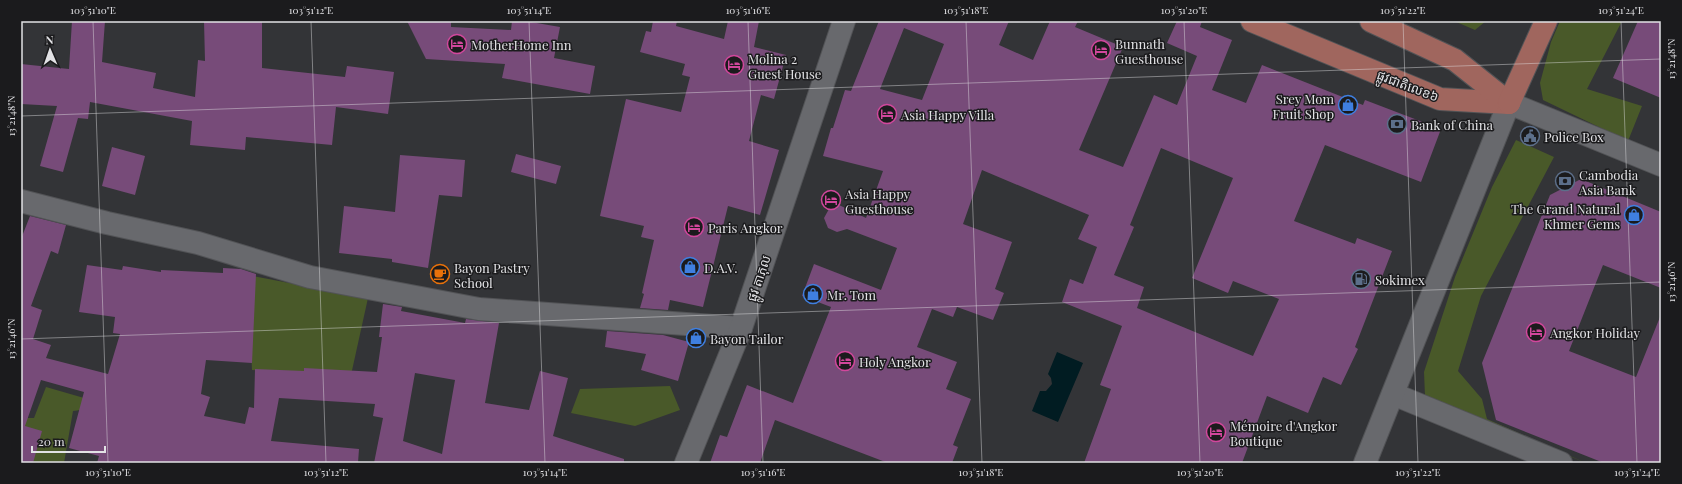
<svg xmlns="http://www.w3.org/2000/svg" width="1682" height="484" viewBox="0 0 1682 484" font-family="'Playfair Display','Noto Sans Khmer',serif">
  <style>
    .green { fill: #495929 }
    .water { fill: #011c22 }
    .building { fill: #774b79; fill-rule: evenodd }
    .lines { fill: none; stroke-linecap: round; stroke-linejoin: round }
    .minor-casing { stroke: #525356; stroke-width: 24 }
    .tertiary-casing { stroke: #525356; stroke-width: 24 }
    .secondary-casing { stroke: #525356; stroke-width: 24 }
    .primary-casing { stroke: #525356; stroke-width: 24 }
    .minor { stroke: #68696d; stroke-width: 22 }
    .tertiary { stroke: #68696d; stroke-width: 22 }
    .secondary { stroke: #68696d; stroke-width: 22 }
    .primary { stroke: #a0665e; stroke-width: 22 }
    .ticks { fill: none; stroke: #e2e2e5; stroke-width: 1; stroke-opacity: 0.45 }
    .labels { text-anchor: middle; dominant-baseline: central; stroke-width: 3; stroke-linejoin: round; paint-order: stroke }
    .poi-label { font-size: 13px; fill: #e2e2e5; stroke: #1b1b1d; text-anchor: start }
    .street-label { font-size: 13px; fill: #e2e2e5; stroke: #1b1b1d }
    .neatline { fill: none; stroke: #e2e2e5; stroke-width: 1.5 }
    .ticks-label { font-size: 10px; text-anchor: middle; fill: #e2e2e5 }
  </style>
  <rect width="100%" height="100%" fill="#333437"/>
  <!-- green -->
  <g class="green">
    <path d="M1454 21H1486L1475 30Z"/>
    <path d="M1560 21H1622L1587 89 1642 106 1628 141 1543 100 1540 83 1551 42Z"/>
    <path d="M1516 140 1554 157 1481 296 1458 371 1482 399 1487 419 1586 463 1425 396 1424 372 1455 277 1492 187Z"/>
    <path d="M247 275 368 298 351 375 252 370Z"/>
    <path d="M670 386 680 410 635 426 571 413 580 389Z"/>
    <path d="M46 387 91 400 89 409 73 411 64 463H21V418H34Z"/>
  </g>
  <!-- water -->
  <path class="water" d="M1057 352 1083 363 1058 422 1032 411 1040 391H1046L1052 384 1051 378 1048 374Z"/>
  <!-- building -->
  <g class="building">
    <path d="M72 21H105L102 62 156 73 153 88 195 97 198 60 205 61 204 21H262V68L345 77 347 66 394 72 388 114 336 107 332 145 246 137 245 150 190 145 192 121 90 102 88 119 78 118 63 172 40 166 57 106 21 104V64L69 69Z"/>
    <path d="M407 21H451V27L511 30 512 21H525L560 27 554 58 595 66 590 94 502 78 505 64 426 59Z"/>
    <path d="M653 21H677L676 26 724 39 728 21H759L754 47 786 55 774 99 761 95 749 141 779 150 760 215 728 206 703 307 670 300 668 310 640 308 644 294 642 293 654 240 641 237 644 226 600 216 626 99 681 112 690 77 682 75 685 64 640 52 646 31 651 32Z"/>
    <path d="M879 21H1009L999 45 1033 60 1050 21H1078L1075 27 1123 47 1079 150 1123 167 1154 95 1177 105 1197 56 1167 43 1177 21H1202L1200 27 1232 40 1212 90 1246 103 1262 65 1363 105 1365 100 1441 129 1421 182 1325 145 1294 221 1355 244 1357 238 1392 251 1355 347 1358 349 1341 385 1323 377 1308 413 1267 396 1242 463H1084L1111 389 1100 385 1122 326 1062 302 1070 279 1083 284 1097 247 1078 239 1089 215 982 170 963 224 1012 242 995 289 1004 293 993 320 957 307 953 317 932 309 917 347 957 362 946 389 971 399 953 445 958 447 952 463H888L775 420 760 463H710L720 435 727 437 747 385 793 403 831 307 802 296 814 264 881 290 897 248 847 229 837 232 828 228 824 218 829 209 839 205 866 218 883 171 823 156 831 128H833L845 90 851 91ZM904 28 944 44 922 100 880 89ZM1161 148 1233 178 1192 278 1228 293 1233 281 1279 299 1253 356 1137 308 1144 287 1114 275 1134 227 1130 225Z"/>
    <path d="M1638 21H1661V98L1613 78Z"/>
    <path d="M112 147 145 156 135 195 102 186Z"/>
    <path d="M516 154 561 166 556 184 511 172Z"/>
    <path d="M400 155 465 160 462 197 439 195 428 268 392 262V259L339 253 344 206 395 212Z"/>
    <path d="M1581 179 1661 212V288L1603 265 1569 351 1636 377 1660 317H1661V463H1604L1496 420 1482 363 1550 195Z"/>
    <path d="M30 216 66 225 58 254 51 251 31 306 42 310 33 339 51 345 46 358 108 374 120 334 113 333 115 317 79 312 87 265 122 270 123 266 161 272V270L223 273V268L241 269 256 274 252 363 206 360 201 394 210 397 204 416 245 424 249 407 254 408 255 369 304 371V368L377 372 382 337H379L383 304 402 307 401 311 465 323 466 319 499 323 485 403 529 410 540 371 568 378 553 436 624 459V463H374L383 418 373 416 375 404 279 398 271 441 359 449 358 463H97L99 456 69 448 84 392 41 380 25 426 42 431 33 463H21V239ZM415 373 455 380 442 454 403 441Z"/>
    <path d="M607 331 663 335 689 342 678 381 641 370 646 354 605 347Z"/>
  </g>
  <g class="lines">
    <defs>
      <g id="minor">
        <path d="M21 201 107 223 198 243 310 277 479 309 741 328"/>
        <path d="M1393 394 1561 463"/>
        <path d="M686 463 741 328 844 21"/>
      </g>
      <path id="tertiary" d="M1509 103 1661 165"/>
      <path id="secondary" d="M1365 463 1509 103"/>
      <g id="primary">
        <path d="M1252 21 1440 99 1509 103"/>
        <path d="M1371 21 1455 60 1509 103"/>
        <path d="M1509 103 1546 21"/>
      </g>
    </defs>
    <!-- minor casing -->
    <use href="#minor" class="minor-casing"/>
    <!-- tertiary casing -->
    <use href="#tertiary" class="tertiary-casing"/>
    <!-- secondary casing -->
    <use href="#secondary" class="secondary-casing"/>
    <!-- primary casing -->
    <use href="#primary" class="primary-casing"/>
    <!-- minor -->
    <use href="#minor" class="minor"/>
    <!-- tertiary -->
    <use href="#tertiary" class="tertiary"/>
    <!-- secondary -->
    <use href="#secondary" class="secondary"/>
    <!-- primary -->
    <use href="#primary" class="primary"/>
  </g>
  <!-- ticks -->
  <path class="ticks" d="M93 21 108 463M311 21 326 463M529 21 545 463M748 21 763 463M966 21 982 463M1184 21 1200 463M1403 21 1418 463M1621 21 1637 463M21 116 1661 59M21 339 1661 282"/>
  <!-- icons -->
  <defs>
    <symbol id="hotel-ring" viewBox="-11 -11 22 22"><circle r="9.5" fill="#1b1b1d" stroke="#d1479c" stroke-width="1.5"/><path d="M-6-4.5h1.5V1H6V5H4.5V3h-9V5H-6ZM-4 0a1.8 1.8 0 1 1 3.6 0ZM.5 0V-2.5h3Q6-2.5 6 0Z" fill="#d1479c"/></symbol>
    <symbol id="shop-ring" viewBox="-11 -11 22 22"><circle r="9.5" fill="#1b1b1d" stroke="#3f7fe0" stroke-width="1.5"/><path d="M-5-2.5h2.3a2.7 3.5 0 0 1 5.4 0H5L5.5 6h-11ZM-1.5-2.5h3a1.5 2.3 0 0 0-3 0Z" fill="#3f7fe0"/></symbol>
    <symbol id="bank-ring" viewBox="-11 -11 22 22"><circle r="9.5" fill="#1b1b1d" stroke="#5c6f8a" stroke-width="1.5"/><path d="M-6-4H6V4H-6ZM0-2.3a2.3 2.3 0 1 0 0 4.6a2.3 2.3 0 1 0 0-4.6Z" fill="#5c6f8a"/></symbol>
    <symbol id="civic-ring" viewBox="-11 -11 22 22"><circle r="9.5" fill="#1b1b1d" stroke="#5c6f8a" stroke-width="1.5"/><path d="M-.6-6.5H3V-4.5H.6V-3L4-1V1h2V6H-6V1h2V-1L-.6-3ZM-1.2 2.5V6h2.4V2.5Z" fill="#5c6f8a"/></symbol>
    <symbol id="cafe-ring" viewBox="-11 -11 22 22"><circle r="9.5" fill="#1b1b1d" stroke="#e8710a" stroke-width="1.5"/><path d="M-5.5-4.5H6V0H3Q3 3.5 0 3.5H-2.5Q-5.5 3.5-5.5 0ZM3-3.2v2h1.7v-2ZM-6 4.5H4V6H-6Z" fill="#e8710a"/></symbol>
    <symbol id="fuel-ring" viewBox="-11 -11 22 22"><circle r="9.5" fill="#1b1b1d" stroke="#5c6f8a" stroke-width="1.5"/><path d="M-5.5-6h7V0h2V4h1.3V-2.5L3-4.5l.8-.8L6-3V5H2.5V1h-1V6h-7ZM-4.2-4.7v3.2H.2V-4.7Z" fill="#5c6f8a"/></symbol>
  </defs>
  <g fill-rule="evenodd">
    <use href="#hotel-ring" x="446" y="33" width="22" height="22"/>
    <use href="#hotel-ring" x="1090" y="39" width="22" height="22"/>
    <use href="#hotel-ring" x="723" y="54" width="22" height="22"/>
    <use href="#shop-ring" x="1337" y="94" width="22" height="22"/>
    <use href="#hotel-ring" x="876" y="103" width="22" height="22"/>
    <use href="#bank-ring" x="1386" y="113" width="22" height="22"/>
    <use href="#civic-ring" x="1519" y="125" width="22" height="22"/>
    <use href="#bank-ring" x="1554" y="170" width="22" height="22"/>
    <use href="#hotel-ring" x="820" y="189" width="22" height="22"/>
    <use href="#shop-ring" x="1623" y="204" width="22" height="22"/>
    <use href="#hotel-ring" x="683" y="216" width="22" height="22"/>
    <use href="#shop-ring" x="679" y="256" width="22" height="22"/>
    <use href="#cafe-ring" x="429" y="263" width="22" height="22"/>
    <use href="#fuel-ring" x="1350" y="268" width="22" height="22"/>
    <use href="#shop-ring" x="802" y="283" width="22" height="22"/>
    <use href="#hotel-ring" x="1525" y="321" width="22" height="22"/>
    <use href="#shop-ring" x="685" y="327" width="22" height="22"/>
    <use href="#hotel-ring" x="834" y="350" width="22" height="22"/>
    <use href="#hotel-ring" x="1205" y="421" width="22" height="22"/>
  </g>
  <g class="labels">
    <!-- poi labels -->
    <g class="poi-label">
      <text x="1115" y="43">Bunnath<tspan x="1115" dy="15">Guesthouse</tspan></text>
      <text x="471" y="44">MotherHome Inn</text>
      <text x="748" y="58">Molina 2<tspan x="748" dy="15">Guest House</tspan></text>
      <text x="1334" y="98" text-anchor="end">Srey Mom<tspan x="1334" dy="15">Fruit Shop</tspan></text>
      <text x="901" y="114">Asia Happy Villa</text>
      <text x="1411" y="124">Bank of China</text>
      <text x="1544" y="136">Police Box</text>
      <text x="1579" y="174">Cambodia<tspan x="1579" dy="15">Asia Bank</tspan></text>
      <text x="845" y="193">Asia Happy<tspan x="845" dy="15">Guesthouse</tspan></text>
      <text x="1620" y="208" text-anchor="end">The Grand Natural<tspan x="1620" dy="15">Khmer Gems</tspan></text>
      <text x="708" y="227">Paris Angkor</text>
      <text x="454" y="267">Bayon Pastry<tspan x="454" dy="15">School</tspan></text>
      <text x="704" y="267">D.A.V.</text>
      <text x="1375" y="279">Sokimex</text>
      <text x="827" y="294">Mr. Tom</text>
      <text x="1550" y="332">Angkor Holiday</text>
      <text x="710" y="338">Bayon Tailor</text>
      <text x="859" y="361">Holy Angkor</text>
      <text x="1230" y="425">Mémoire d'Angkor<tspan x="1230" dy="15">Boutique</tspan></text>
    </g>
    <!-- street labels -->
    <g class="street-label">
      <text transform="translate(1408 85) rotate(21)">ផ្លូវជាតិលេខ៦</text>
      <text transform="translate(758 278) rotate(-71)">ផ្លូវ តាភុល</text>
    </g>
  </g>
  <!-- border -->
  <rect width="1682" height="484" fill="none" stroke="#1b1b1d" stroke-width="44"/>
  <!-- north arrow -->
  <g transform="translate(50 50) rotate(358)" stroke="#1b1b1d" stroke-width="3" paint-order="stroke">
  <path d="M0-3L7 15L0 10L-7 15Z" fill="#e2e2e5"/>
  <text y="-6" font-size="11" font-weight="bold" text-anchor="middle" fill="#e2e2e5">N</text>
  </g>
  <!-- scale -->
  <path d="M32 446v6h73v-6" fill="none" stroke="#e2e2e5" stroke-width="2"/>
  <text x="38" y="446" font-size="12" fill="#e2e2e5" stroke="#1b1b1d" stroke-width="3" paint-order="stroke">20 m</text>
  <rect x="22" y="22" width="1638" height="440" class="neatline"/>
  <g class="ticks-label">
    <text x="93" y="14">103°51'10"E</text>
    <text x="311" y="14">103°51'12"E</text>
    <text x="529" y="14">103°51'14"E</text>
    <text x="748" y="14">103°51'16"E</text>
    <text x="966" y="14">103°51'18"E</text>
    <text x="1184" y="14">103°51'20"E</text>
    <text x="1403" y="14">103°51'22"E</text>
    <text x="1621" y="14">103°51'24"E</text>
    <text transform="translate(1671 59) rotate(-90)" y="4">13°21'48"N</text>
    <text transform="translate(11 116) rotate(-90)" y="4">13°21'48"N</text>
    <text transform="translate(1671 282) rotate(-90)" y="4">13°21'46"N</text>
    <text transform="translate(11 339) rotate(-90)" y="4">13°21'46"N</text>
    <text x="108" y="476">103°51'10"E</text>
    <text x="326" y="476">103°51'12"E</text>
    <text x="545" y="476">103°51'14"E</text>
    <text x="763" y="476">103°51'16"E</text>
    <text x="981" y="476">103°51'18"E</text>
    <text x="1200" y="476">103°51'20"E</text>
    <text x="1418" y="476">103°51'22"E</text>
    <text x="1637" y="476">103°51'24"E</text>
  </g>
</svg>
